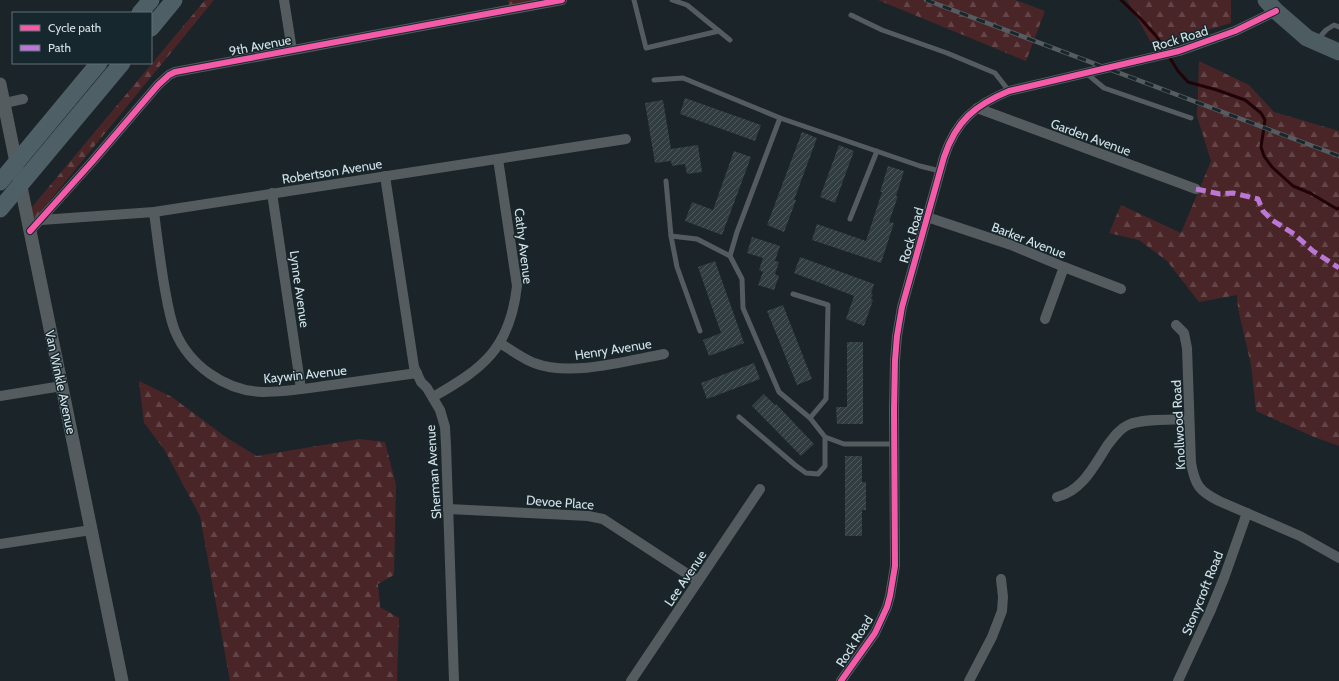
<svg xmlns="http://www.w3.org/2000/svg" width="1339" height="681" viewBox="0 0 1339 681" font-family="Cabin,sans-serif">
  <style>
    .forest { fill: url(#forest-firs) }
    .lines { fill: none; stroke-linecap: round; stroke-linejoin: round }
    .stream { stroke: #210307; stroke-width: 3 }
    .building { fill: url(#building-hatch) }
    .service { stroke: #555c5f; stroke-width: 5 }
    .minor { stroke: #555c5f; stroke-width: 10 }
    .tertiary { stroke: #555c5f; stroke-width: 13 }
    .primary { stroke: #4d5c61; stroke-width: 17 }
    .trunk { stroke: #4e5f65; stroke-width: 17 }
    .rail-casing { stroke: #565c5f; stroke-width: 4.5 }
    .rail { stroke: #16272d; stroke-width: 3; stroke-dasharray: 9; stroke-linecap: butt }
    .quiet { stroke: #ba77d6; stroke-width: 5; stroke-dasharray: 10 5; stroke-linecap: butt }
    .cycleway-casing { stroke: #16272d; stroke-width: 8 }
    .cycleway { stroke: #f35aa7; stroke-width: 6 }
    .labels { text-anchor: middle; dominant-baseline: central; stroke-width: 3; stroke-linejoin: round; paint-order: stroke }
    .street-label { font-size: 13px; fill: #d5e0e4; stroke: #16272d }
  </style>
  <defs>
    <pattern id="forest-firs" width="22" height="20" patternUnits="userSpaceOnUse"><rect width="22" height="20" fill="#4a2528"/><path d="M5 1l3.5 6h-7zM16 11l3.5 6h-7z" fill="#634447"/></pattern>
    <pattern id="building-hatch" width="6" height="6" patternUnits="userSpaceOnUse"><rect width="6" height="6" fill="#323d41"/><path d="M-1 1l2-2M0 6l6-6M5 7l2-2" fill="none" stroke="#4f595c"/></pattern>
  </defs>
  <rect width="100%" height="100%" fill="#1b2428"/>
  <!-- forest -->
  <g class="forest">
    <path d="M205 0H214L29 226 27 213Z"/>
    <path d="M508 0H548L510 10Z"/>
    <path d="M878 0H1015L1045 11 1026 61Z"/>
    <path d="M1127 0H1231V23L1153 46Z"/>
    <path d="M1199 61 1249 85 1274 112 1339 131V446L1314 437 1256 411 1251 365 1238 308 1237 295 1199 302 1167 261 1139 240 1109 233 1121 205 1181 233 1211 161 1197 116Z"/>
    <path d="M139 381 172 397 227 438 257 456 359 439 385 442 396 485 394 575 378 584 380 607 399 618 397 681H230L200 516 164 449 144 423Z"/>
  </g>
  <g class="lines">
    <!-- stream -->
    <path class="stream" d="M1121 0 1140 18 1157 37 1178 71 1188 82 1217 90 1245 100 1261 113 1265 120 1261 147 1264 156 1272 167 1293 186 1310 193 1337 209 1339 208"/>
  </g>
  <!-- building -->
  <g class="building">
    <path d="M685 98 761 125 755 141 680 114Z"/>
    <path d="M663 100 671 149 698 145 702 172 687 174 685 164 672 166 671 161 655 163 645 103Z"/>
    <path d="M802 132 817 138 794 200H796L784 232 767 225Z"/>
    <path d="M839 145 854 151 835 203 820 197Z"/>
    <path d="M734 151 751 157 722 235 685 221 692 202 713 210Z"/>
    <path d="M888 166 904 171 896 196H898L889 222 894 223 881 263 812 240 817 224 866 241 882 192H880Z"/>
    <path d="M752 237 780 246 775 261 779 262 775 274 779 276 774 290 758 285 763 272 759 270 763 258 747 253Z"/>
    <path d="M800 257 874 284 871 294H873L871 299 873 300 864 326 846 319 854 296 794 273Z"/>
    <path d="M715 261 744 343 709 356 703 340 721 333 698 267Z"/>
    <path d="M783 305 812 379 797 385 790 368 791 367 790 368 767 311Z"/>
    <path d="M847 342H863V424H837L836 407H847Z"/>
    <path d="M754 363 760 379 707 399 701 383Z"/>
    <path d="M764 394 775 405 776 404 814 444 801 456 752 406Z"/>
    <path d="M845 456H862V482H866V510H862V536H845Z"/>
  </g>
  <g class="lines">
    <!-- service -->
    <g class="service">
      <path d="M634 0 646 48 719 31"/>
      <path d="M672 0 687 5 730 40"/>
      <path d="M851 15 882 30 947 53 995 73 1009 91"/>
      <path d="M1318 39 1326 30 1334 25 1339 27"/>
      <path d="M1086 73 1104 88 1191 118"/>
      <path d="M654 80 683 78 780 118"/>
      <path d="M666 181 671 236 697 239 730 256"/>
      <path d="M850 219 877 151"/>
      <path d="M671 236 677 267 700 331"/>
      <path d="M793 294 828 305 826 399 810 418"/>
      <path d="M739 417 795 465 806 473 818 474 825 466V437"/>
      <path d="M895 444H844L825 437 810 418 779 392 743 308 742 279 730 256 737 232 780 118 920 166 940 171"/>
    </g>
    <!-- minor -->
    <g class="minor">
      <path d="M284 0 292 50"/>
      <path d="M0 104 23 99"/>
      <path d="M977 108 1196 189"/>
      <path d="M385 176 414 367 421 382 427 388 440 410 445 427 446 445 454 681"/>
      <path d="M272 193 301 389"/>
      <path d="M154 212C157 236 160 260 164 284 167 300 169 316 175 331 189 365 225 391 263 392 286 392 309 388 332 385 360 381 388 377 417 373"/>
      <path d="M927 217 1011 245 1064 267 1121 289"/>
      <path d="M41 220 154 212 626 139"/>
      <path d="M30 231 92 162 158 85 169 75 175 72 562 0"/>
      <path d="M1045 319 1064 267"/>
      <path d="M1176 325 1184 333 1187 348 1191 463C1195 485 1199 491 1219 501L1300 536 1339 558"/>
      <path d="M500 343C511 350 522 358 534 363 571 377 626 361 664 354"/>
      <path d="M0 396 62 386"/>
      <path d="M433 397C484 368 510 348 517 286L498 159"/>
      <path d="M1057 497C1082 491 1094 466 1107 446 1113 438 1119 429 1128 425 1143 418 1173 420 1189 419"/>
      <path d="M448 509 588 516 603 519 698 581"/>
      <path d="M0 544 91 530"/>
      <path d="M631 681 760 489"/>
      <path d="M841 681 875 633 887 607 890 596 895 566 894 410 895 360 897 336 902 307 944 157C956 121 975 105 1009 91L1179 51 1235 31 1276 11"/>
      <path d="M969 681 992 637 1002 611 1003 597 1001 579"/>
      <path d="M1178 681 1210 612 1224 578 1247 513"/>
    </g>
    <!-- tertiary -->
    <path class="tertiary" d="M0 84 122 681"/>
    <!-- primary -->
    <path class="primary" d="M1266 0 1276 11 1307 38 1339 52"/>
    <!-- trunk -->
    <g class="trunk">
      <path d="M140 13 151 0"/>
      <path d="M151 28 174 0"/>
      <path d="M0 182 99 63"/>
      <path d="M0 209 122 63"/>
    </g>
    <defs>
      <path id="rail" d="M926 0 1339 156"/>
    </defs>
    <!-- rail casing -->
    <use href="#rail" class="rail-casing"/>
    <!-- rail -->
    <use href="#rail" class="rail"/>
    <!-- quiet -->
    <path class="quiet" d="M1196 189 1220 194 1233 193 1258 199 1263 211 1272 220 1294 234 1313 251 1339 268"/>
    <defs>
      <g id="cycleway">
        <path d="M30 231 92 162 158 85 169 75 175 72 562 0"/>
        <path d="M841 681 875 633 887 607 890 596 895 566 894 410 895 360 897 336 902 307 944 157C956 121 975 105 1009 91L1179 51 1235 31 1276 11"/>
      </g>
    </defs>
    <!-- cycleway casing -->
    <use href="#cycleway" class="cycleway-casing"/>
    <!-- cycleway -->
    <use href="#cycleway" class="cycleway"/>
  </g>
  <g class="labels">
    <!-- street labels -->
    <g class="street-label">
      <text transform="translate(1180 38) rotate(-17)">Rock Road</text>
      <text transform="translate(260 45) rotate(-11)">9th Avenue</text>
      <text transform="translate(1091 137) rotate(20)">Garden Avenue</text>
      <text transform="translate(332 171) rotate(-9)">Robertson Avenue</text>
      <text transform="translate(911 235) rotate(-74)">Rock Road</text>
      <text transform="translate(1029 240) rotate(21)">Barker Avenue</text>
      <text transform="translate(524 246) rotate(83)">Cathy Avenue</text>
      <text transform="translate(300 289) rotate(82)">Lynne Avenue</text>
      <text transform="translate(613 349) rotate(-9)">Henry Avenue</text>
      <text transform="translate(305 374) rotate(-6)">Kaywin Avenue</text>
      <text transform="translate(61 382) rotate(78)">Van Winkle Avenue</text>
      <text transform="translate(1178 425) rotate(-93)">Knollwood Road</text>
      <text transform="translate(433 472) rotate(-94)">Sherman Avenue</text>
      <text transform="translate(560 502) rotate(4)">Devoe Place</text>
      <text transform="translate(685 578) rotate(-56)">Lee Avenue</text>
      <text transform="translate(1202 593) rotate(-68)">Stonycroft Road</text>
      <text transform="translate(854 641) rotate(-58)">Rock Road</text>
    </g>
  </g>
  <!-- legend -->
  <rect x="12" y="12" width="140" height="52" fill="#16272d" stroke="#627176"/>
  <rect x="20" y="25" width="20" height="6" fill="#f35aa7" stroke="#627176"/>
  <text x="48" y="32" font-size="12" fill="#d5e0e4">Cycle path</text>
  <rect x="20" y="45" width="20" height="6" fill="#ba77d6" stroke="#627176"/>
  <text x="48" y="52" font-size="12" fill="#d5e0e4">Path</text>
</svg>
